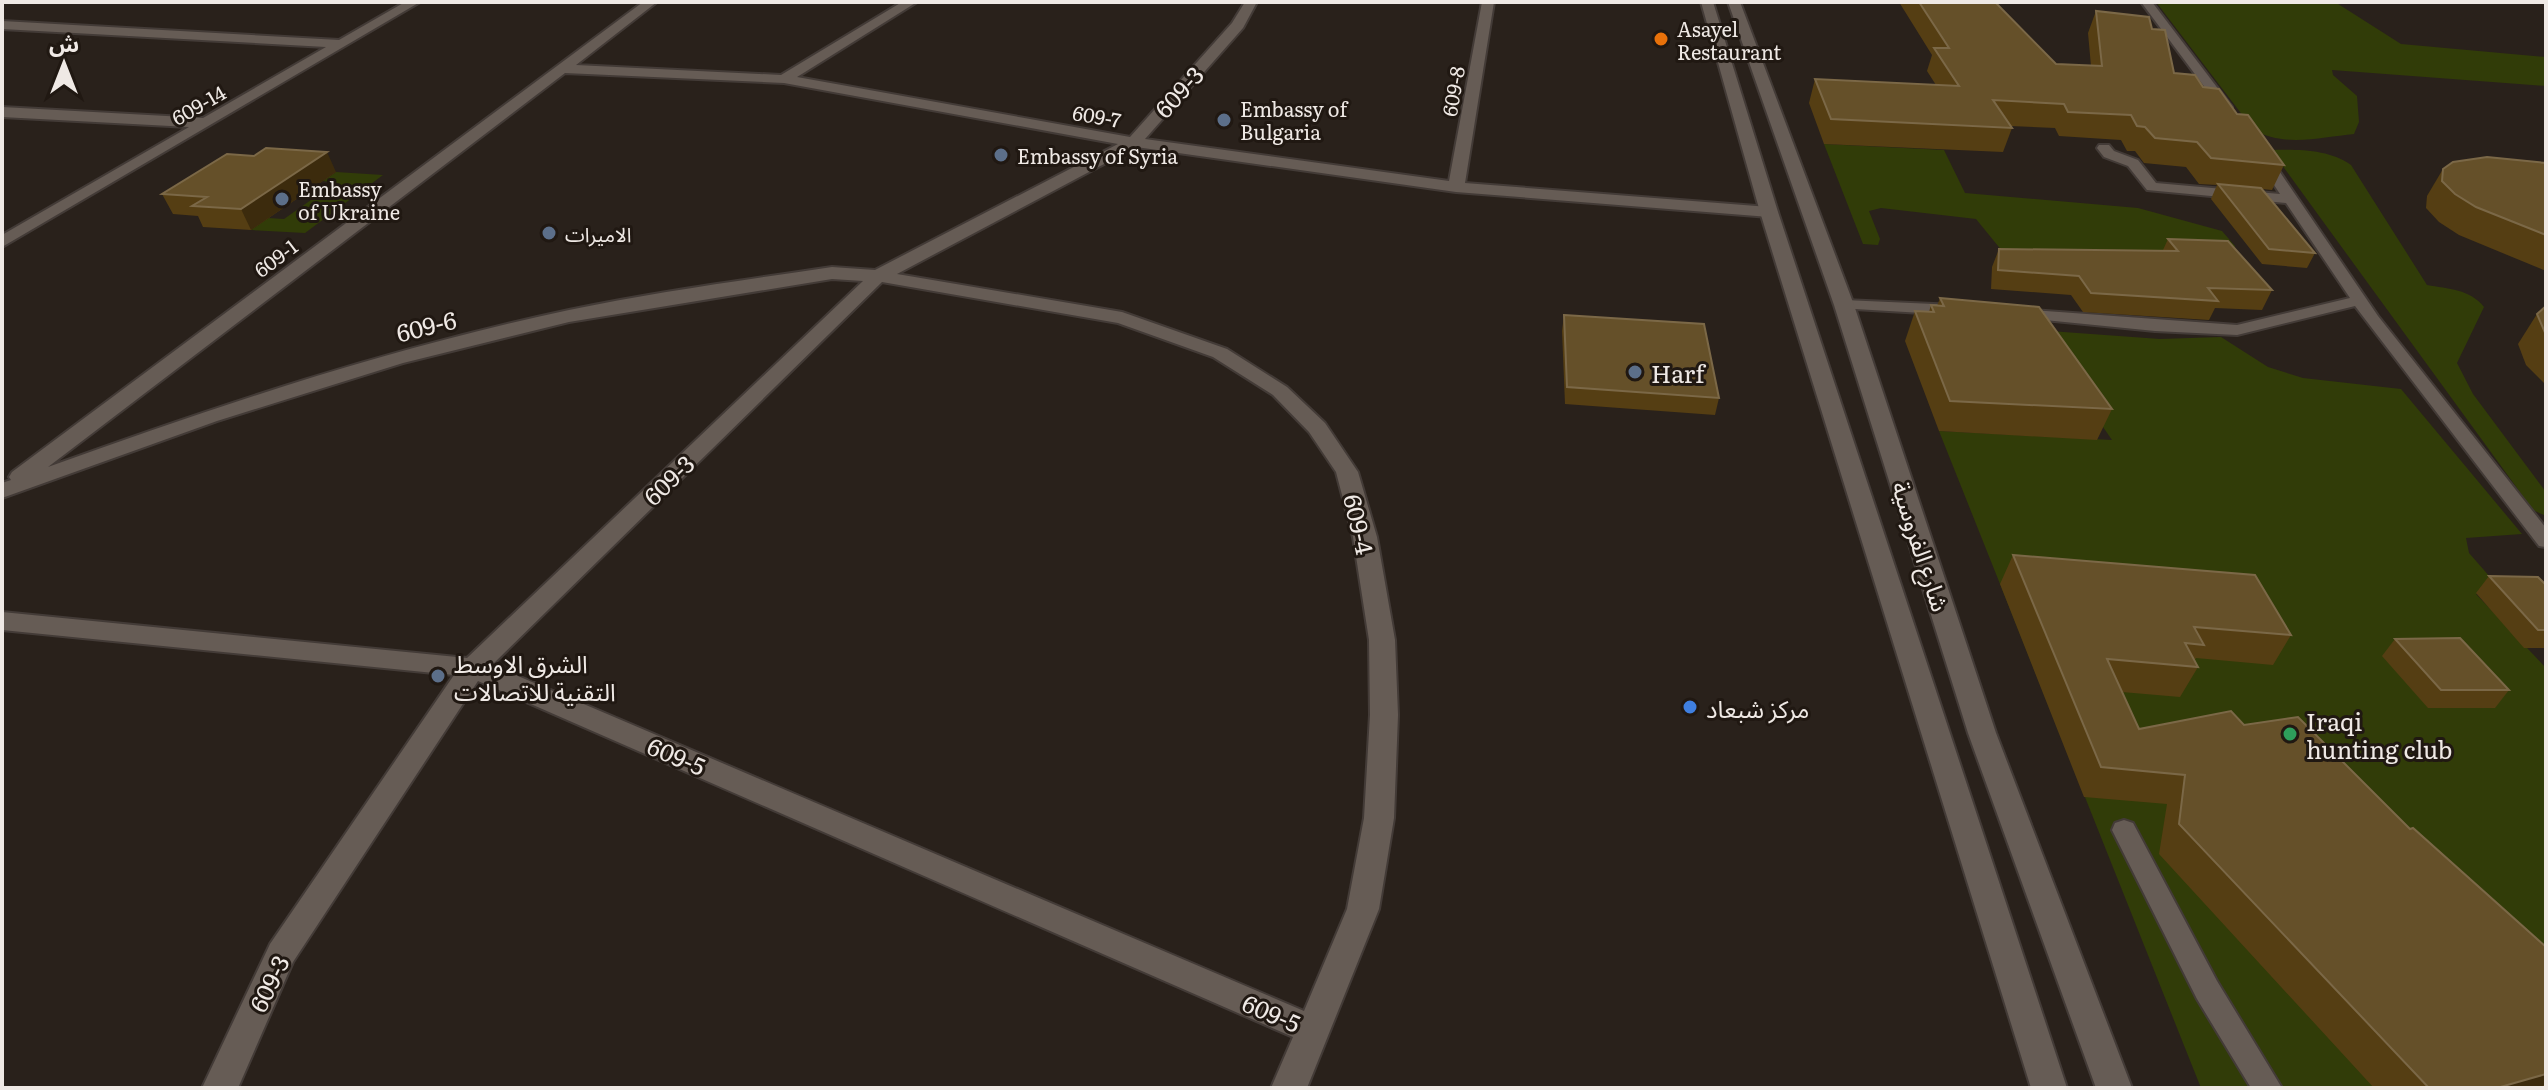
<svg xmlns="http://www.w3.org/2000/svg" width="2548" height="1090" viewBox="0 0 2548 1090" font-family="Literata,'Noto Sans Arabic',serif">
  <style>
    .green { fill: #313c08 }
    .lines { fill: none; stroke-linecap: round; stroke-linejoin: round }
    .service-casing { stroke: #433b37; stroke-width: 4 }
    .minor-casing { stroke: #433b37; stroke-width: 4 }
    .tertiary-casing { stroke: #433b37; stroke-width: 4 }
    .service { fill: #665c55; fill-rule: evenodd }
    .minor { fill: #665c55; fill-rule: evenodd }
    .tertiary { fill: #665c55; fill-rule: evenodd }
    .wall { fill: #553e13 }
    .shaded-wall { fill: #3c2b0d }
    .building { fill: #655029; stroke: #7b6847; stroke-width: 2 }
    .food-dot { fill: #e8710a; stroke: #201812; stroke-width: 3 }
    .service-dot { fill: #5c6f8a; stroke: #201812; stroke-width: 3 }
    .shop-dot { fill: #3f7fe0; stroke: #201812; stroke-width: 3 }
    .leisure-dot { fill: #2e9e5b; stroke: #201812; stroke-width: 3 }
    .labels { text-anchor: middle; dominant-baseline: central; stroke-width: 6; stroke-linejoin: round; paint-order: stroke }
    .far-poi-label { font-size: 20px; fill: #efe9e5; stroke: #201812; text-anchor: start }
    .far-street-label { font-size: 20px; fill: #efe9e5; stroke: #201812 }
    .street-label { font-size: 24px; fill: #efe9e5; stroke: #201812 }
    .poi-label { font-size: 24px; fill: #efe9e5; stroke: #201812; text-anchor: start }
  </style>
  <rect width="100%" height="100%" fill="#29211b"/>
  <!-- green -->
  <g class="green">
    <path d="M2156 2H2335L2401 44 2546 57V86L2332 70 2333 75 2357 96 2359 122 2354 134C2322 137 2282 148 2253 129Z"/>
    <path d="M1824 144 1944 150 1965 193 2138 208 2222 231 2235 246 2231 256 2016 268 1976 219 1881 208 1869 211 1880 239 1878 245 1863 244Z"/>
    <path d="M2271 150C2296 149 2330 149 2351 165L2427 285C2448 289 2470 289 2484 307L2457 363 2473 394 2546 492V516L2533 510Z"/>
    <path d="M336 172 383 175 305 233 251 230 268 218 284 219 335 183 323 181Z"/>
    <path d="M2036 330 2160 339 2221 337 2268 367 2303 378 2401 389 2522 534 2466 538 2469 553 2505 594H2476L2546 668V1088H2201L1939 431 2112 440Z"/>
  </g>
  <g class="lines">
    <defs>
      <g id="service">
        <path d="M2141 2H2152L2232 107V113H2224Z"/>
        <path d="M2099 145H2109L2114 151 2138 160 2156 183 2280 194 2257 159 2269 156 2378 316 2546 528V547L2539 546 2355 306 2237 335 2155 331 2014 317V311L2020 309 2237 325 2350 298 2286 203 2147 190 2128 166 2104 157 2097 148Z"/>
        <path d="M1844 300 1956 305 1964 310 1956 315 1838 308V302Z"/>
        <path d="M2124 820 2133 823 2217 981 2282 1088H2251L2197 999 2112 830 2115 823Z"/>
      </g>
      <g id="minor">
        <path d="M405 2H420L2 247V235L189 127 2 117V107L203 118 326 47 2 29V21L339 40Z"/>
        <path d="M643 2H657L576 65 781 75 902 2H917L797 77 1130 137 1232 23 1245 2H1257L1243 28 1145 139 1449 181 1482 2H1494L1465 183 1769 207 1778 212 1769 217 1456 192 1136 147 897 274 1122 312 1227 349 1287 387 1325 423 1358 472 1377 537 1395 640 1398 715 1394 818 1379 909 1307 1088H1271L1293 1037 478 681 293 962 238 1088H202L270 944 454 675 2 630V612L467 658 863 281 832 279 569 322 403 363 217 421 2 498V483L11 480 9 477 12 472ZM565 73 784 83 1118 144 875 270 832 267C744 280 656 292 569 310 391 348 219 405 48 467ZM882 282 1118 323 1213 357 1273 395 1309 432 1336 472 1353 537 1369 640 1370 715 1364 818 1347 909 1304 1011 492 665Z"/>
      </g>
      <g id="tertiary">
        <path d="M1701 2H1713L1778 212 2067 1088H2031L1760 212Z"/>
        <path d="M1728 2H1740L1854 305 1996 733 2132 1088H2096L1968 733 1834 305Z"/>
      </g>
    </defs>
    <!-- service casing -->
    <use href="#service" class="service-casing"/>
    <!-- minor casing -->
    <use href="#minor" class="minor-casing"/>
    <!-- tertiary casing -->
    <use href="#tertiary" class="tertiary-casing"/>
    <!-- service -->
    <use href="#service" class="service"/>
    <!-- minor -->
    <use href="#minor" class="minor"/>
    <!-- tertiary -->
    <use href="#tertiary" class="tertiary"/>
  </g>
  <!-- wall -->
  <g class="wall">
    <path d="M1899 2H1995L2056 64 2091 66 2088 33 2096 11 2152 29 2174 73 2203 87 2237 114 2284 165 2272 190 2262 189 2315 253 2307 268 2262 264 2211 199 2217 185 2199 184 2186 167 2144 163 2135 151H2127L2121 140 2059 136 2055 128 2010 126 2012 128 2003 152 1824 144 1809 103 1815 79 1936 85 1927 71 1932 55Z"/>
    <path d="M2546 163V271L2459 235 2439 222 2426 208 2427 196 2443 169Z"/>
    <path d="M336 172 251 230 203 227 198 216 173 214 162 194Z"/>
    <path d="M2168 239 2272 290 2262 310 2215 308 2209 320 2083 312 2071 295 1991 289 1992 267 1999 249 2163 250Z"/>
    <path d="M1940 298 2112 409 2097 440 1939 431 1905 341 1915 311 1929 312 1931 305 1937 306Z"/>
    <path d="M2546 306V385L2526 365 2518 344 2537 314Z"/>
    <path d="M1564 315 1719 398 1715 415 1565 404 1562 331Z"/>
    <path d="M2013 555 2291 635 2273 665 2196 658 2194 661 2198 667 2180 697 2122 692 2139 729 2244 725 2410 829 2546 947V1088H2374L2159 854 2167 804 2084 797 2000 584Z"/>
    <path d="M2489 576 2546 585V648H2524L2476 593Z"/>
    <path d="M2395 639 2509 690 2495 708H2428L2382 656Z"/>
  </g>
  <!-- shaded-wall -->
  <g class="shaded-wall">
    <path d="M327 152 336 172 251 230 241 209Z"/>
    <path d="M2546 1074V1083L2540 1088H2497Z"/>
  </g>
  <!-- building -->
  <g class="building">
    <path d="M1919 2H1995L2056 64 2102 66 2096 11 2149 17 2152 29 2165 30 2174 73 2195 75 2203 87 2219 89 2237 114 2248 115 2284 165 2211 158 2197 142 2155 138 2145 127 2137 126 2131 115 2068 112 2064 104 1993 100 2012 128 1831 119 1815 79 1959 86 1934 48H1949Z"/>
    <path d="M266 148 327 152 241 209 192 206 207 197 162 194 227 154 254 156Z"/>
    <path d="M2487 157 2546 163V235L2476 207 2455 194 2442 181 2443 169 2453 162Z"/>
    <path d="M2218 184 2261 188 2315 253 2269 249Z"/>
    <path d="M2168 239 2228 241 2272 290 2208 288 2218 301 2091 293 2079 276 1998 270 1999 249 2178 251Z"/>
    <path d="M1940 298 2039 307 2112 409 1950 401 1915 311 1934 312 1931 305 1944 306Z"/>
    <path d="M2546 306V335L2537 314Z"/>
    <path d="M1564 315 1704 324 1719 398 1567 387Z"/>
    <path d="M2013 555 2255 575 2291 635 2194 627 2204 645 2185 643 2198 667 2107 659 2139 729 2231 711 2244 725 2298 717 2410 829 2413 828 2546 947V1074L2497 1088H2429L2179 824 2185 775 2101 767Z"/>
    <path d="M2489 576 2538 577 2546 585V630H2538Z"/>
    <path d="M2460 638 2509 690H2441L2395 639Z"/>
  </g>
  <!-- markers -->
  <circle class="food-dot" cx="1661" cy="39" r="8"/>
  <g class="service-dot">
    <circle cx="1224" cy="120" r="8"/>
    <circle cx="1001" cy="155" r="8"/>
    <circle cx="282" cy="199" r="8"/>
    <circle cx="549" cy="233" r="8"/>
    <circle cx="1635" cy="372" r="8"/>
    <circle cx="438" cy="676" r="8"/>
  </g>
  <circle class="shop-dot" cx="1690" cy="707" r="8"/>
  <circle class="leisure-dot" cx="2290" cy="734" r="8"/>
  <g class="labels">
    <!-- far-poi labels -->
    <g class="far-poi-label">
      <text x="1677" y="28">Asayel<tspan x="1677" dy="23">Restaurant</tspan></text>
      <text x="1240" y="108">Embassy of<tspan x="1240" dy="23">Bulgaria</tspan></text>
      <text x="1017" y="155">Embassy of Syria</text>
      <text x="298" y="188">Embassy<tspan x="298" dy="23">of Ukraine</tspan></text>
      <text x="565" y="233">الاميرات</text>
    </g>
    <!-- far-street labels -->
    <g class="far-street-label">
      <text transform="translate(1452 91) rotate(-80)">609-8</text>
      <text transform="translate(198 104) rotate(-30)">609-14</text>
      <text transform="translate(1097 115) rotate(10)">609-7</text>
      <text transform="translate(275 257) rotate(-37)">609-1</text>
    </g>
    <!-- street labels -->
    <g class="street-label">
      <text transform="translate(1178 91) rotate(-48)">609-3</text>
      <text transform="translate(426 325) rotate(-14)">609-6</text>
      <text transform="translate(668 479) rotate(-44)">609-3</text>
      <text transform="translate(1360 524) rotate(77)">609-4</text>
      <text transform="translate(1922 546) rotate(72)">شارع الفروسية</text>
      <text transform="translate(677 755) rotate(23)">609-5</text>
      <text transform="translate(268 983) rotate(-64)">609-3</text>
      <text transform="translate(1272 1012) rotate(23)">609-5</text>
    </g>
    <!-- poi labels -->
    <g class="poi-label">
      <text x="1651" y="372">Harf</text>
      <text x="454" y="662">الشرق الاوسط<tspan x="454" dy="28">التقنية للاتصالات</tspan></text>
      <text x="1706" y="707">مركز شبعاد</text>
      <text x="2306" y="720">Iraqi<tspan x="2306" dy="28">hunting club</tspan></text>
    </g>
  </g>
  <!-- border -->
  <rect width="2548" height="1090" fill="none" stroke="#efe9e5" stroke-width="8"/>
  <!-- north arrow -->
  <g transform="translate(64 64)" stroke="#201812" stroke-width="6" paint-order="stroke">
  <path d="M0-6L14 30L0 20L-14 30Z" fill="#efe9e5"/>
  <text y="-12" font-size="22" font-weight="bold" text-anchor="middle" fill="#efe9e5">ش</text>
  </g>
</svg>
